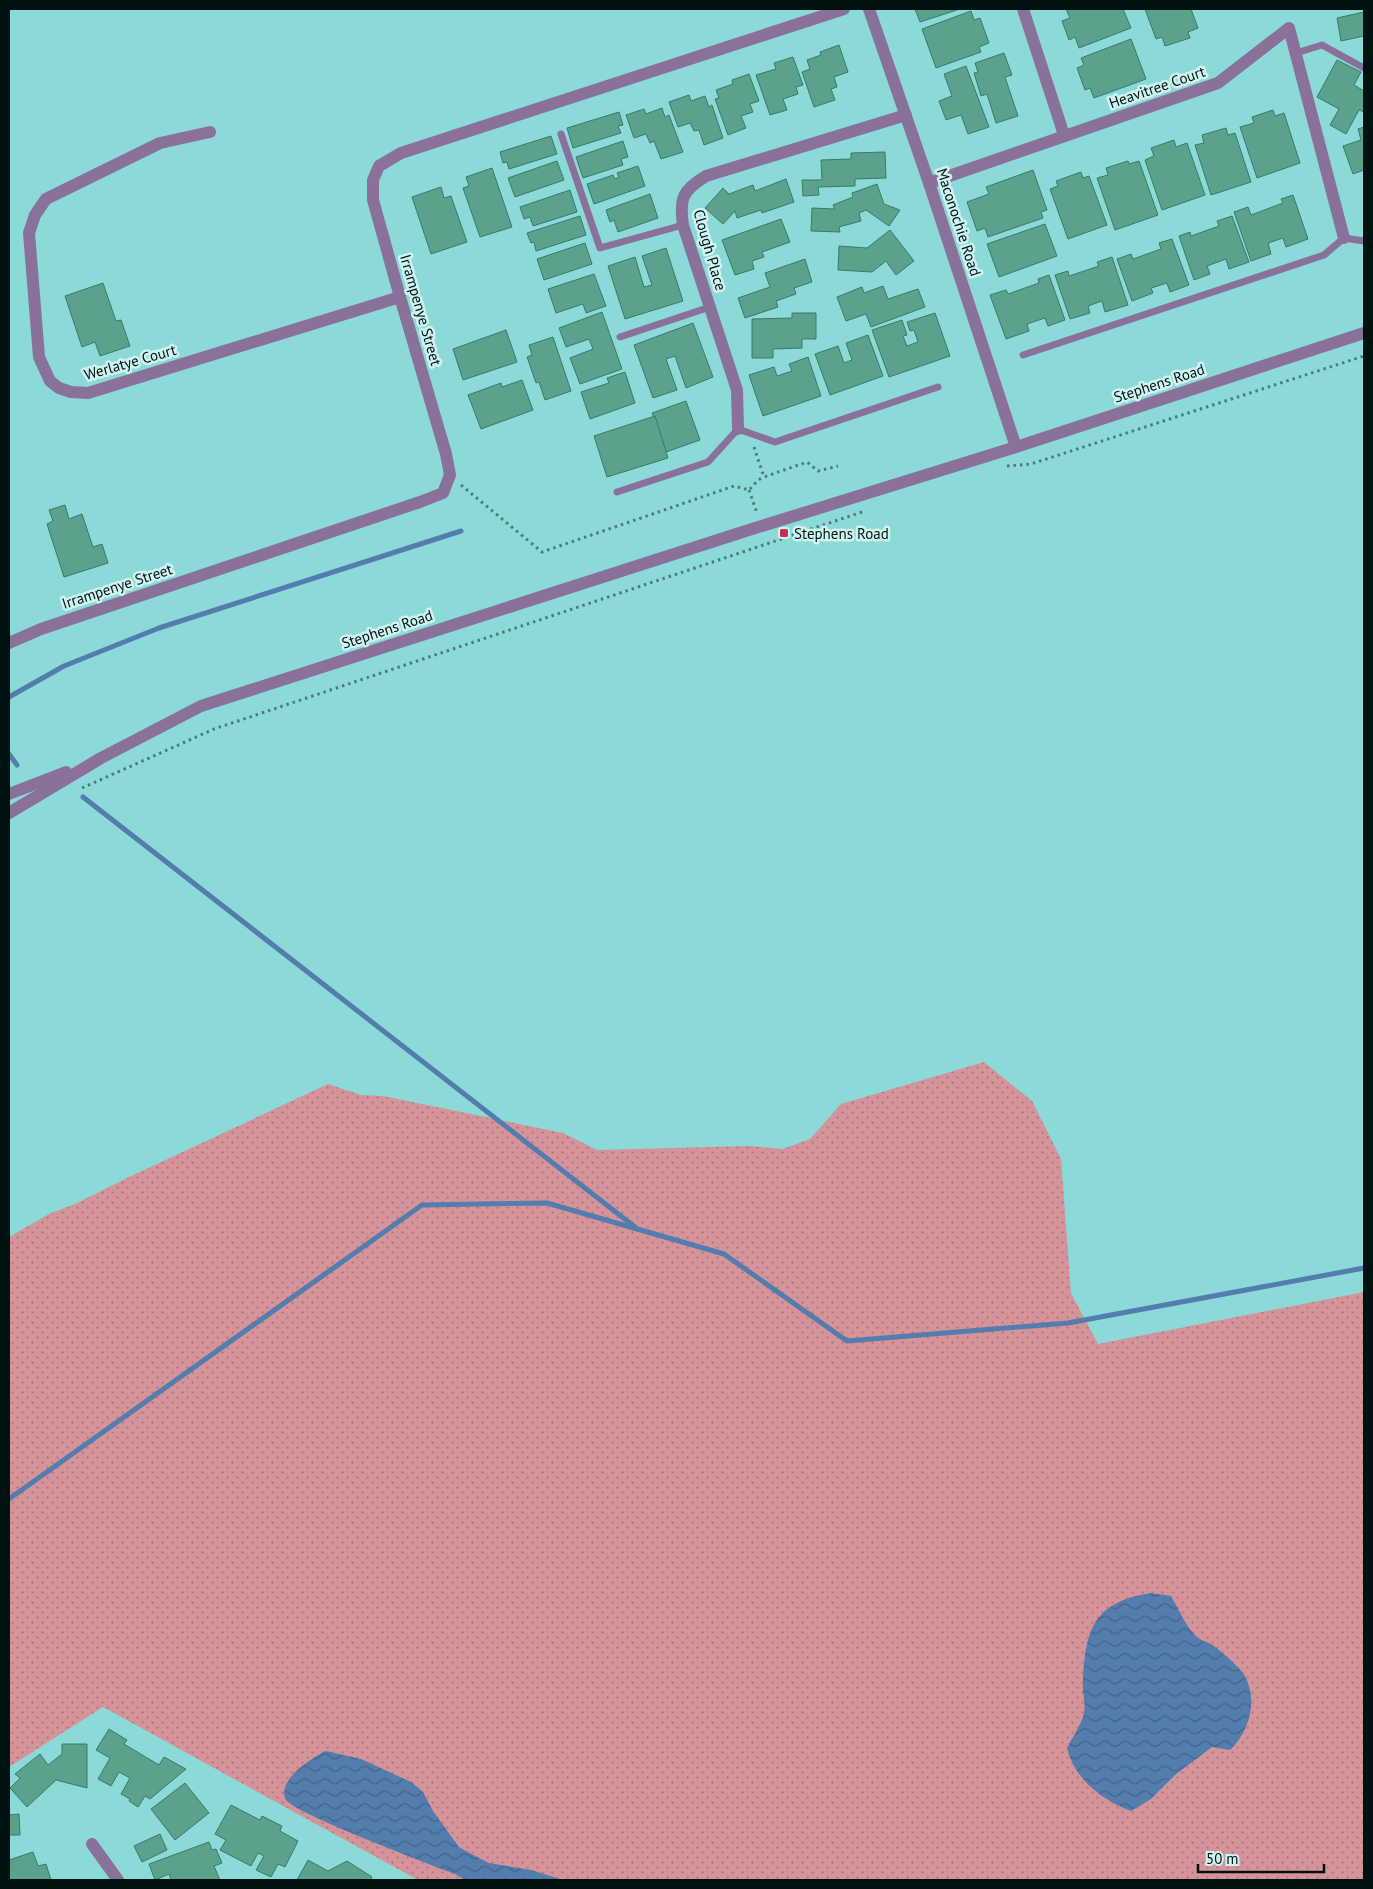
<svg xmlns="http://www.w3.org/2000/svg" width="1373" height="1889" viewBox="0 0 1373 1889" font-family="'PT Sans',sans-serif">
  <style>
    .grass { fill: url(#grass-dots) }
    .water { fill: url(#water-waves) }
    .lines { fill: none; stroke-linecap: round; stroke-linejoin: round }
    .stream { stroke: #537dac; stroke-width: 5 }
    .building { fill: #5ba18c; stroke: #357c69 }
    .path { stroke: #4a7c7b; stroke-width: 3; stroke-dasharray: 2.5 4; stroke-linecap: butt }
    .service { stroke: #8a7199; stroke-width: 7 }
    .minor { stroke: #8a7199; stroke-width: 12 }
    .tertiary { stroke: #8a7199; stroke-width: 12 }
    .poi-dot { fill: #c13152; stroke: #cef3f1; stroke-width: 2 }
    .labels { text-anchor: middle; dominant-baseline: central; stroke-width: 5; stroke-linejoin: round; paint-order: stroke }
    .street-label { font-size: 15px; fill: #001212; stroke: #cef3f1 }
    .poi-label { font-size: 15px; fill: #001212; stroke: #cef3f1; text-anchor: start }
  </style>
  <defs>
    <pattern id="grass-dots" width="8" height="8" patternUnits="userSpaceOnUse" patternTransform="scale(1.25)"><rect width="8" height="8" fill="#d5949a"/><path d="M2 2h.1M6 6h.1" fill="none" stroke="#aa777c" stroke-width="1.8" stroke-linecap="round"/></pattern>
    <pattern id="water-waves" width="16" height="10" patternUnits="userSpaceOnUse" patternTransform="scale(1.25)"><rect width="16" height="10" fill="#537dac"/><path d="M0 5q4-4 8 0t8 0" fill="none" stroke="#42658b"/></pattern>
  </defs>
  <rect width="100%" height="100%" fill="#8bdad7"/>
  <!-- grass -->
  <path class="grass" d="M984 1062 1032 1101 1061 1159 1071 1293 1098 1344 1364 1292V1880H418L103 1707 9 1767V1237L49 1214 77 1203 129 1177 328 1084 361 1095 383 1096 563 1133 597 1150 748 1146 783 1149 810 1139 841 1104Z"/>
  <!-- water -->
  <g class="water">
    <path d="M1151 1593 1171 1596C1179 1609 1186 1628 1198 1638 1202 1641 1208 1642 1212 1645 1220 1650 1238 1666 1243 1673 1259 1698 1250 1731 1230 1750L1212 1747 1175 1775 1151 1799 1131 1811C1102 1800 1075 1780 1067 1748 1072 1738 1079 1728 1083 1717 1087 1705 1082 1695 1083 1683 1085 1630 1093 1602 1151 1593Z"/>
    <path d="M326 1751 361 1759 411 1782 423 1792 433 1811 459 1847 473 1855 489 1863 531 1870 563 1880H465L455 1874C431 1865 294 1813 286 1800 275 1781 313 1757 326 1751Z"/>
  </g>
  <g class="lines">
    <!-- stream -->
    <g class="stream">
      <path d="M9 697 64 666 159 628 461 531"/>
      <path d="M9 754 17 765"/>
      <path d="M83 797 635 1227"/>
      <path d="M9 1499 422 1205 547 1203 724 1254 847 1341 1068 1323 1364 1268"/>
    </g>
  </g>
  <!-- building -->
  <g class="building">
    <path d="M915 9H960L920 22Z"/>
    <path d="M1066 9H1123L1131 28 1079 48 1075 37 1069 40 1062 21 1070 18Z"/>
    <path d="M1145 9H1191L1198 28 1188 32 1190 38 1165 46 1162 37 1156 39Z"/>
    <path d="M971 11 974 20 980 18 989 43 979 47 981 52 936 68 922 29Z"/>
    <path d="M1364 12V36L1341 41 1337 18Z"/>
    <path d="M1131 39 1146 79 1094 98 1090 88 1085 90 1077 68 1084 65 1081 58Z"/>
    <path d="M839 45 848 72 834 77 837 87 831 89 835 100 814 107 802 72 810 69 807 60 821 55 820 52Z"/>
    <path d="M1004 53 1012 75 1005 77 1018 116 996 123 987 94 981 96 974 73 978 72 975 63Z"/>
    <path d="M793 57 803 85 796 87 798 94 783 99 787 110 770 115 756 75 776 69 774 63Z"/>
    <path d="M1337 60 1361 72 1354 85 1364 91V112L1359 110 1346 134 1330 125 1339 109 1317 97Z"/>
    <path d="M966 66 989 127 968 134 961 115 946 120 939 101 952 96 944 74Z"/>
    <path d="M749 74 759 101 750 104 753 112 741 116 746 128 728 135 715 99 719 98 716 90 733 84 732 80Z"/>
    <path d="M689 95 691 101 705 96 709 107 712 105 723 138 704 145 699 130 694 131 690 123 678 127 669 102Z"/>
    <path d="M662 108 665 117 669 115 683 152 661 159 654 141 650 143 646 134 634 138 626 115 644 109 646 114Z"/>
    <path d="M1273 110 1275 116 1284 113 1300 163 1257 178 1240 127 1254 123 1252 117Z"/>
    <path d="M619 112 623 125 618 126 621 133 573 148 567 128Z"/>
    <path d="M1364 127V170L1353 174 1343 146 1361 140 1358 129Z"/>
    <path d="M1226 128 1228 135 1235 133 1251 182 1211 195 1195 145 1204 143 1202 135Z"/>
    <path d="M551 136 557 154 509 169 507 162 503 163 500 152Z"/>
    <path d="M1174 140 1176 147 1187 143 1205 195 1162 210 1145 160 1154 156 1151 148Z"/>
    <path d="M623 141 628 157 621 159 623 165 583 178 576 157Z"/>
    <path d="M885 152 886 178 855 179V186L818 187 819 195 803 196 802 180H822L821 160 851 159V153Z"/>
    <path d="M557 161 564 180 515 197 508 178Z"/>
    <path d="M1128 161 1129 164 1139 161 1158 215 1115 230 1097 178 1108 175 1106 168Z"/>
    <path d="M638 166 645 186 594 204 587 184 613 175 615 179 619 177 617 173Z"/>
    <path d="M492 168 512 227 480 237 463 188 469 186 466 177Z"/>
    <path d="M1033 170 1047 210 1041 212 1043 218 988 237 985 228 977 231 967 202 989 194 986 187Z"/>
    <path d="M1081 172 1083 178 1089 176 1107 225 1068 239 1050 189 1058 186 1056 181Z"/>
    <path d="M786 179 794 202 762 213 761 210 737 218 735 211 723 224 705 208 723 188 729 194 753 185 755 191Z"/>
    <path d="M877 184 884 204 900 210 889 226 866 210 859 213 861 221 839 227 840 232 811 231 812 208 835 209 833 205 853 197 852 193Z"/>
    <path d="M441 187 444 198 451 196 467 242 431 254 412 197Z"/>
    <path d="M570 190 577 212 533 226 530 217 524 219 520 207Z"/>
    <path d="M650 194 658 218 618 232 614 220 610 222 606 210Z"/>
    <path d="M1293 195 1308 239 1286 247 1283 238 1268 243 1271 254 1251 261 1234 212 1248 207 1251 215 1283 203 1281 199Z"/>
    <path d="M580 216 586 235 536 251 534 242 531 243 527 233Z"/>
    <path d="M1232 216 1249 262 1229 269 1226 259 1207 266 1210 274 1194 280 1179 236 1190 232 1191 236 1219 226 1217 221Z"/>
    <path d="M781 219 790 242 762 252 764 257 752 261 754 269 735 275 722 240Z"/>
    <path d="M1045 224 1057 256 999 277 987 244Z"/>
    <path d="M890 230 914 261 896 275 886 261 872 272 838 270 839 246 867 248Z"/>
    <path d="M1172 239 1189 285 1170 292 1167 283 1151 288 1153 293 1132 301 1117 259 1131 254 1133 259 1161 249 1159 243Z"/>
    <path d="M585 243 592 264 544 280 537 259Z"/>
    <path d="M666 248 683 301 625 319 608 266 635 257 644 287 652 285 642 256Z"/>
    <path d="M1112 257 1128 305 1105 312 1102 301 1088 306 1090 313 1070 319 1055 275 1068 271 1069 276 1099 266 1097 262Z"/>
    <path d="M805 259 812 282 794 288 796 294 776 301 778 307 745 318 738 298 770 287 765 273Z"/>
    <path d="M594 274 606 306 586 313 583 304 556 313 548 289Z"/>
    <path d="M1049 275 1065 320 1048 326 1045 318 1027 324 1029 331 1006 339 990 295 1006 290 1008 294 1039 283 1038 279Z"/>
    <path d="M103 283 116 321 121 320 130 346 100 356 95 342 82 347 65 296Z"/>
    <path d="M883 286 888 299 918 289 925 307 871 327 866 314 846 321 837 297 862 287 864 293Z"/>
    <path d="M602 312 622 369 580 384 570 358 593 349 589 339 566 347 559 328Z"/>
    <path d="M792 313H816V339H802V348L773 349V358H752V319L792 318Z"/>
    <path d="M935 313 950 356 889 377 872 330 902 320 907 335 903 336 907 346 918 342 914 330 910 331 907 322Z"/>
    <path d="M693 323 713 377 686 388 675 356 666 359 677 390 653 398 634 345Z"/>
    <path d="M506 330 517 362 463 380 453 349Z"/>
    <path d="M868 335 883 376 830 395 815 354 838 346 844 363 852 360 846 343Z"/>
    <path d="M553 337 571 391 545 400 539 382 536 383 527 357 532 355 529 345Z"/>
    <path d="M808 357 821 396 763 416 749 375 774 367 777 376 792 371 789 364Z"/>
    <path d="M625 372 635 403 590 419 581 392 609 383 607 378Z"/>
    <path d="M522 380 533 410 481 429 468 395 501 383 502 387Z"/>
    <path d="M686 401 700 440 666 452 652 413Z"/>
    <path d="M655 416 668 458 607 477 594 436Z"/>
    <path d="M65 505 69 519 82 514 93 547 102 544 108 563 64 577 47 524 53 521 49 510Z"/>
    <path d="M109 1729 127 1740 124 1744 159 1765 164 1757 186 1769 150 1799 145 1796 138 1807 129 1801 130 1799 121 1794 130 1778 119 1772 111 1786 98 1779 110 1758 96 1750Z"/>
    <path d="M62 1744H87V1788L56 1780 27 1807 10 1788 20 1778 15 1774 40 1754 48 1765 62 1754Z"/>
    <path d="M185 1783 209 1813 175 1840 151 1809Z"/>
    <path d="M231 1805 260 1820 262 1816 282 1826 280 1831 298 1841 285 1867 278 1864 271 1877 256 1870 264 1856 258 1853 251 1866 220 1850 226 1840 215 1834Z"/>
    <path d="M19 1814 20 1835H9V1849V1815Z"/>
    <path d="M160 1834 167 1850 142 1862 134 1846Z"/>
    <path d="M209 1842 212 1850 216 1849 222 1863 214 1866 220 1880H171L169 1874 155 1880 149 1864Z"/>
    <path d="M33 1852 38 1866 46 1864 51 1880H9V1860Z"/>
    <path d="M308 1860 328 1871 347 1861 372 1877 370 1880H297Z"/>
  </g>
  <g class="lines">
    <!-- path -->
    <g class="path">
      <path d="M754 447 764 477 807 462 818 471 838 466"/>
      <path d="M1007 466 1031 464 1364 356"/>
      <path d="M461 485 542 552 734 486 749 490 758 480 764 477"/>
      <path d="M749 490 757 513"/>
      <path d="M82 788 214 729 865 511"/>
    </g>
    <!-- service -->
    <g class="service">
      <path d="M1296 53 1322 45 1364 68"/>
      <path d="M561 134 600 248 683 225"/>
      <path d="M620 337 710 307"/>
      <path d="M1023 355 1324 255 1344 238 1364 241"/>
      <path d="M617 492 708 462 738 429 775 442 938 387"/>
    </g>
    <!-- minor -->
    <g class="minor">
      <path d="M869 9 929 183 1016 447"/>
      <path d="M1023 9 1064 135"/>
      <path d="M210 132 160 143 46 199 35 215 29 233 39 357 50 381 59 388 71 392 88 393 400 297"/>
      <path d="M929 183 1218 83 1289 28 1344 238"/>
      <path d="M738 429 737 390 683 225C679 198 683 190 706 176L906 115"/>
      <path d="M9 643 41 629 420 502 443 493 450 475 446 454 400 297 373 200V180L379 166 401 153 844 9"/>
      <path d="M92 1844 118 1880"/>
    </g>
    <!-- tertiary -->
    <g class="tertiary">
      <path d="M9 794 66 772"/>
      <path d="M9 813 101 758 201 706 752 529 1016 447 1364 333"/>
    </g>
  </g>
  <!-- markers -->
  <rect class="poi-dot" x="779" y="528" width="10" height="10" rx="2.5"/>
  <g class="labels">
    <!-- street labels -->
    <g class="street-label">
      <text transform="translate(1157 87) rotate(-19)">Heavitree Court</text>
      <text transform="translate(959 222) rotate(72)">Maconochie Road</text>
      <text transform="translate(710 250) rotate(74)">Clough Place</text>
      <text transform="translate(421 310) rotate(74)">Irrampenye Street</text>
      <text transform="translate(130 362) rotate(-16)">Werlatye Court</text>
      <text transform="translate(1159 383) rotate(-18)">Stephens Road</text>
      <text transform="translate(117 586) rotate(-18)">Irrampenye Street</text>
      <text transform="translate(387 629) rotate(-18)">Stephens Road</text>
    </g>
    <!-- poi labels -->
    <g class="poi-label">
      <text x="794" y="533">Stephens Road</text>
    </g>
  </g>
  <!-- border -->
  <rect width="1373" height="1889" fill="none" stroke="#001212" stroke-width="20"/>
  <!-- scale -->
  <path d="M1198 1864v8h126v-8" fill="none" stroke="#001212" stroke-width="2.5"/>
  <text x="1206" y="1864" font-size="15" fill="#001212" stroke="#cef3f1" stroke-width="4" paint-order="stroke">50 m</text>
</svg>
